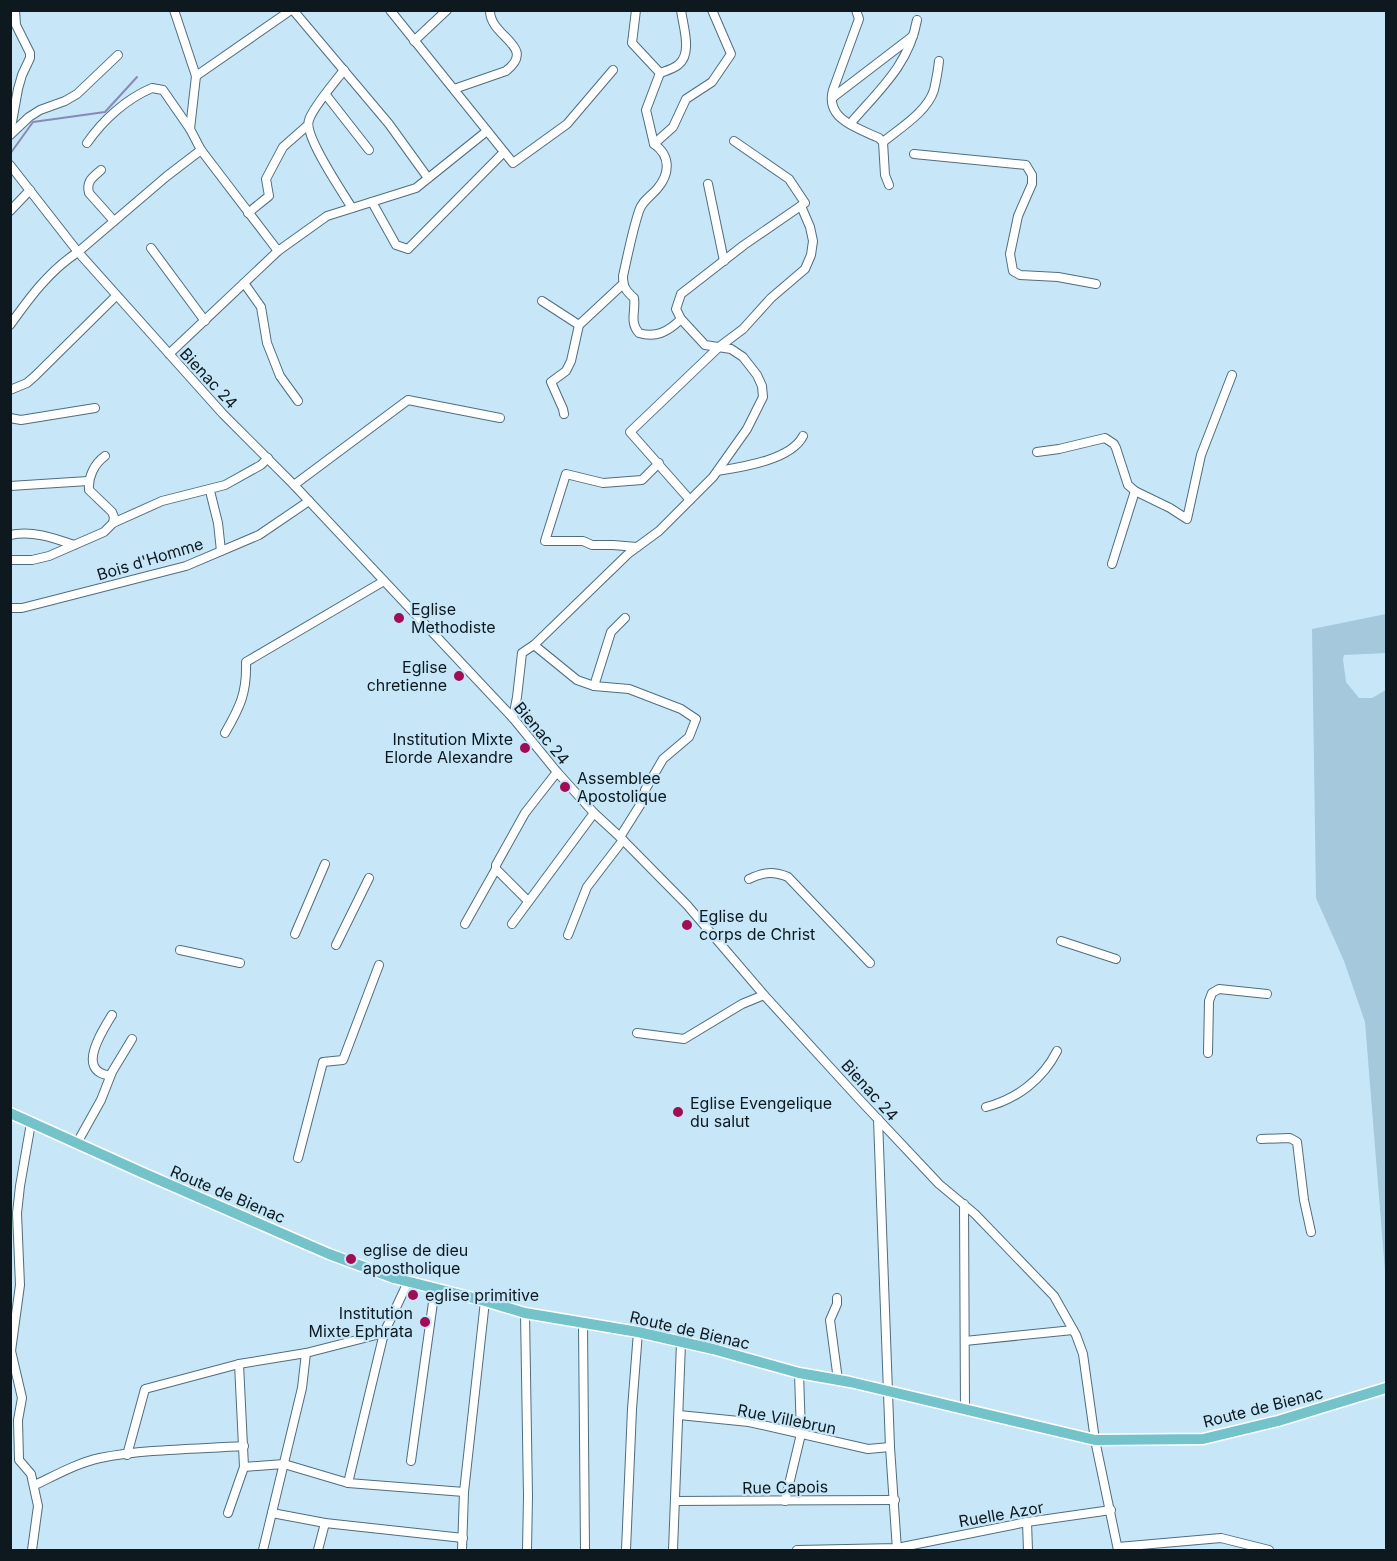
<svg xmlns="http://www.w3.org/2000/svg" width="1397" height="1561" viewBox="0 0 1397 1561" font-family="Inter,sans-serif">
  <style>
    .green { fill: #a5c8dc }
    .lines { fill: none; stroke-linecap: round; stroke-linejoin: round }
    .stream { stroke: #8889b7; stroke-width: 2 }
    .minor-casing { stroke: #506d7d; stroke-width: 10 }
    .major-casing { stroke: #fff; stroke-width: 13 }
    .minor { stroke: #fff; stroke-width: 8 }
    .major { stroke: #74c2ca; stroke-width: 10 }
    .poi-dot { fill: #a00d54; stroke: #c7e7f9; stroke-width: 2 }
    .labels { text-anchor: middle; dominant-baseline: central; stroke-width: 4.5; stroke-linejoin: round; paint-order: stroke }
    .street-label { font-size: 16px; fill: #0d191f; stroke: #c7e7f9 }
    .poi-label { font-size: 16px; fill: #0d191f; stroke: #c7e7f9; text-anchor: start }
  </style>
  <rect width="100%" height="100%" fill="#c7e7f9"/>
  <!-- green -->
  <path class="green" d="M1386 614V653L1344 655 1343 659 1346 682 1359 698H1372L1386 690V1284L1365 1022 1344 961 1316 898 1312 629Z"/>
  <g class="lines">
    <!-- stream -->
    <path class="stream" d="M10 154 33 122 105 112 137 77"/>
    <defs>
      <g id="minor">
        <path d="M174 10 196 76 190 129 201 150 278 251"/>
        <path d="M293 10 389 124 428 178"/>
        <path d="M390 10 513 163 567 124 613 70"/>
        <path d="M636 10 632 43 660 73 646 110 654 144C671 156 670 174 657 189 650 197 642 201 639 211 632 232 628 254 623 276 623 287 626 291 634 298 636 311 629 322 639 333 656 338 668 332 681 319"/>
        <path d="M856 10 859 19 833 90C825 119 857 128 879 138L883 142 885 175 889 185"/>
        <path d="M414 41 447 10"/>
        <path d="M344 70C335 82 313 107 309 120 303 135 343 193 352 208"/>
        <path d="M660 73C665 71 673 69 678 65 693 54 683 26 681 10"/>
        <path d="M196 76 291 10"/>
        <path d="M454 89 506 71C538 46 489 37 490 10"/>
        <path d="M326 95 369 150"/>
        <path d="M832 98 913 36"/>
        <path d="M850 124C878 91 909 65 917 20"/>
        <path d="M10 133 18 89 22 75 30 58V53L16 25 15 10"/>
        <path d="M10 135 29 117 40 110 65 101 77 94 118 55"/>
        <path d="M883 142C900 128 927 112 934 90 936 81 938 71 939 61"/>
        <path d="M87 143C103 120 126 99 152 88L163 90 190 129"/>
        <path d="M654 144 673 127 686 99 712 82 731 54 712 10"/>
        <path d="M914 154 1026 165 1032 175V184L1018 216 1010 254 1013 271 1020 275 1058 277 1096 284"/>
        <path d="M10 165 78 252 223 414 294 485 513 718 557 772 594 813 620 837 687 905 764 995 859 1099 939 1184 975 1214 1054 1296 1076 1335 1083 1354 1095 1440 1118 1550"/>
        <path d="M101 170C93 177 86 181 89 193L114 221"/>
        <path d="M708 184 724 261"/>
        <path d="M372 202 396 245 408 249 504 152"/>
        <path d="M10 211 30 190"/>
        <path d="M248 213 269 196 266 179 283 147 308 125"/>
        <path d="M151 248 205 321"/>
        <path d="M244 283 261 307 267 343 280 376 298 401"/>
        <path d="M542 301 579 325 571 361 566 371 551 382 563 409 564 414"/>
        <path d="M10 325C30 297 49 271 78 252L167 176 201 150"/>
        <path d="M579 325 623 284"/>
        <path d="M169 354 278 251 327 216 416 188 487 131"/>
        <path d="M10 390 27 383 35 376 116 296"/>
        <path d="M10 418 21 420 95 408"/>
        <path d="M1037 452 1059 449 1105 438 1114 444 1116 448 1128 485 1135 491 1170 508 1187 519 1201 455 1232 375"/>
        <path d="M105 456C94 464 88 477 89 490L112 512 114 517 113 523"/>
        <path d="M718 471C742 467 791 460 803 436"/>
        <path d="M294 485 408 400 500 418"/>
        <path d="M10 486 88 481"/>
        <path d="M210 491 218 523 221 551"/>
        <path d="M690 500 630 432 719 347 743 329 771 298 805 269 811 255 813 241 810 227 801 206"/>
        <path d="M10 535C32 530 54 538 74 545"/>
        <path d="M637 547 613 545H592L583 541H545L566 474 603 483 642 480 659 463"/>
        <path d="M10 560H32L49 556 104 532 113 523 162 501 225 485 261 465 268 458"/>
        <path d="M1112 564 1135 491"/>
        <path d="M10 608H22L186 566 259 535 309 501"/>
        <path d="M534 645 577 680 594 686 629 689 681 709 696 719 689 737 663 759 645 790 642 802 620 837"/>
        <path d="M594 686 611 632 625 618"/>
        <path d="M513 718 517 697 522 653 534 645 629 553 659 531 713 477 747 429 763 397 762 386 757 375 743 357 731 349 705 345 681 319 676 309 681 294 744 245 805 203 789 179 734 141"/>
        <path d="M225 733C240 707 247 693 246 662L384 581"/>
        <path d="M749 879C764 872 773 871 788 877L870 963"/>
        <path d="M528 901 496 869V865L525 813 557 772"/>
        <path d="M465 924 496 869"/>
        <path d="M512 924 594 813"/>
        <path d="M295 934 325 864"/>
        <path d="M568 935 587 887 623 840"/>
        <path d="M1061 941 1116 959"/>
        <path d="M336 945 369 878"/>
        <path d="M180 950 240 963"/>
        <path d="M637 1033 684 1039 742 1004 764 995"/>
        <path d="M1208 1053 1209 1001 1212 993 1219 989 1267 994"/>
        <path d="M110 1076C103 1074 97 1073 94 1066 88 1053 105 1026 112 1015"/>
        <path d="M986 1107C1017 1099 1043 1079 1057 1051"/>
        <path d="M878 1119 890 1447 897 1550"/>
        <path d="M31 1123 20 1186 17 1213 20 1285 11 1351 22 1398 18 1420 19 1460 31 1474 38 1506 32 1550"/>
        <path d="M1261 1139 1290 1138 1297 1142 1304 1200 1311 1232"/>
        <path d="M77 1143 101 1100 112 1072 132 1039"/>
        <path d="M298 1158 323 1062 343 1060 379 965"/>
        <path d="M964 1204 965 1410"/>
        <path d="M837 1298V1304L830 1320 838 1380"/>
        <path d="M525 1313 528 1496 527 1550"/>
        <path d="M583 1324 585 1550"/>
        <path d="M965 1341 1073 1330"/>
        <path d="M679 1415 749 1422 868 1449 890 1447"/>
        <path d="M127 1455 145 1389 239 1364 306 1353"/>
        <path d="M411 1461 435 1288"/>
        <path d="M244 1467 284 1464 348 1483 464 1492"/>
        <path d="M348 1483 384 1333 408 1282"/>
        <path d="M35 1485C56 1475 77 1463 100 1458 145 1449 197 1449 244 1446"/>
        <path d="M675 1501 895 1500"/>
        <path d="M785 1501 801 1434 799 1373"/>
        <path d="M228 1513 244 1467 239 1364"/>
        <path d="M272 1513 325 1523 463 1538"/>
        <path d="M1027 1522 1028 1550"/>
        <path d="M1118 1547 1221 1538 1269 1550"/>
        <path d="M263 1550 302 1388 306 1353 384 1333"/>
        <path d="M318 1550 325 1523"/>
        <path d="M462 1550 464 1492 485 1301"/>
        <path d="M626 1550 632 1409 638 1332"/>
        <path d="M673 1550 681 1343"/>
        <path d="M797 1550 897 1548 1027 1522 1111 1510"/>
      </g>
      <path id="major" d="M10 1113 143 1173 329 1254 394 1278 485 1301 525 1313 638 1332 713 1349 799 1373 850 1382 1095 1440 1203 1439 1278 1421 1386 1388"/>
    </defs>
    <!-- minor casing -->
    <use href="#minor" class="minor-casing"/>
    <!-- major casing -->
    <use href="#major" class="major-casing"/>
    <!-- minor -->
    <use href="#minor" class="minor"/>
    <!-- major -->
    <use href="#major" class="major"/>
  </g>
  <!-- markers -->
  <g class="poi-dot">
    <circle cx="399" cy="618" r="6"/>
    <circle cx="459" cy="676" r="6"/>
    <circle cx="525" cy="748" r="6"/>
    <circle cx="565" cy="787" r="6"/>
    <circle cx="687" cy="925" r="6"/>
    <circle cx="678" cy="1112" r="6"/>
    <circle cx="351" cy="1259" r="6"/>
    <circle cx="413" cy="1295" r="6"/>
    <circle cx="425" cy="1322" r="6"/>
  </g>
  <g class="labels">
    <!-- street labels -->
    <g class="street-label">
      <text transform="translate(209 378) rotate(47)">Bienac 24</text>
      <text transform="translate(150 559) rotate(-17)">Bois d'Homme</text>
      <text transform="translate(542 733) rotate(50)">Bienac 24</text>
      <text transform="translate(870 1090) rotate(48)">Bienac 24</text>
      <text transform="translate(228 1194) rotate(23)">Route de Bienac</text>
      <text transform="translate(690 1330) rotate(13)">Route de Bienac</text>
      <text transform="translate(1263 1407) rotate(-14)">Route de Bienac</text>
      <text transform="translate(787 1419) rotate(11)">Rue Villebrun</text>
      <text transform="translate(785 1487) rotate(-1)">Rue Capois</text>
      <text transform="translate(1001 1514) rotate(-10)">Ruelle Azor</text>
    </g>
    <!-- poi labels -->
    <g class="poi-label">
      <text x="411" y="609">Eglise<tspan x="411" dy="18">Methodiste</tspan></text>
      <text x="447" y="667" text-anchor="end">Eglise<tspan x="447" dy="18">chretienne</tspan></text>
      <text x="513" y="739" text-anchor="end">Institution Mixte<tspan x="513" dy="18">Elorde Alexandre</tspan></text>
      <text x="577" y="778">Assemblee<tspan x="577" dy="18">Apostolique</tspan></text>
      <text x="699" y="916">Eglise du<tspan x="699" dy="18">corps de Christ</tspan></text>
      <text x="690" y="1103">Eglise Evengelique<tspan x="690" dy="18">du salut</tspan></text>
      <text x="363" y="1250">eglise de dieu<tspan x="363" dy="18">apostholique</tspan></text>
      <text x="425" y="1295">eglise primitive</text>
      <text x="413" y="1313" text-anchor="end">Institution<tspan x="413" dy="18">Mixte Ephrata</tspan></text>
    </g>
  </g>
  <!-- border -->
  <rect width="1397" height="1561" fill="none" stroke="#0d191f" stroke-width="24"/>
</svg>
